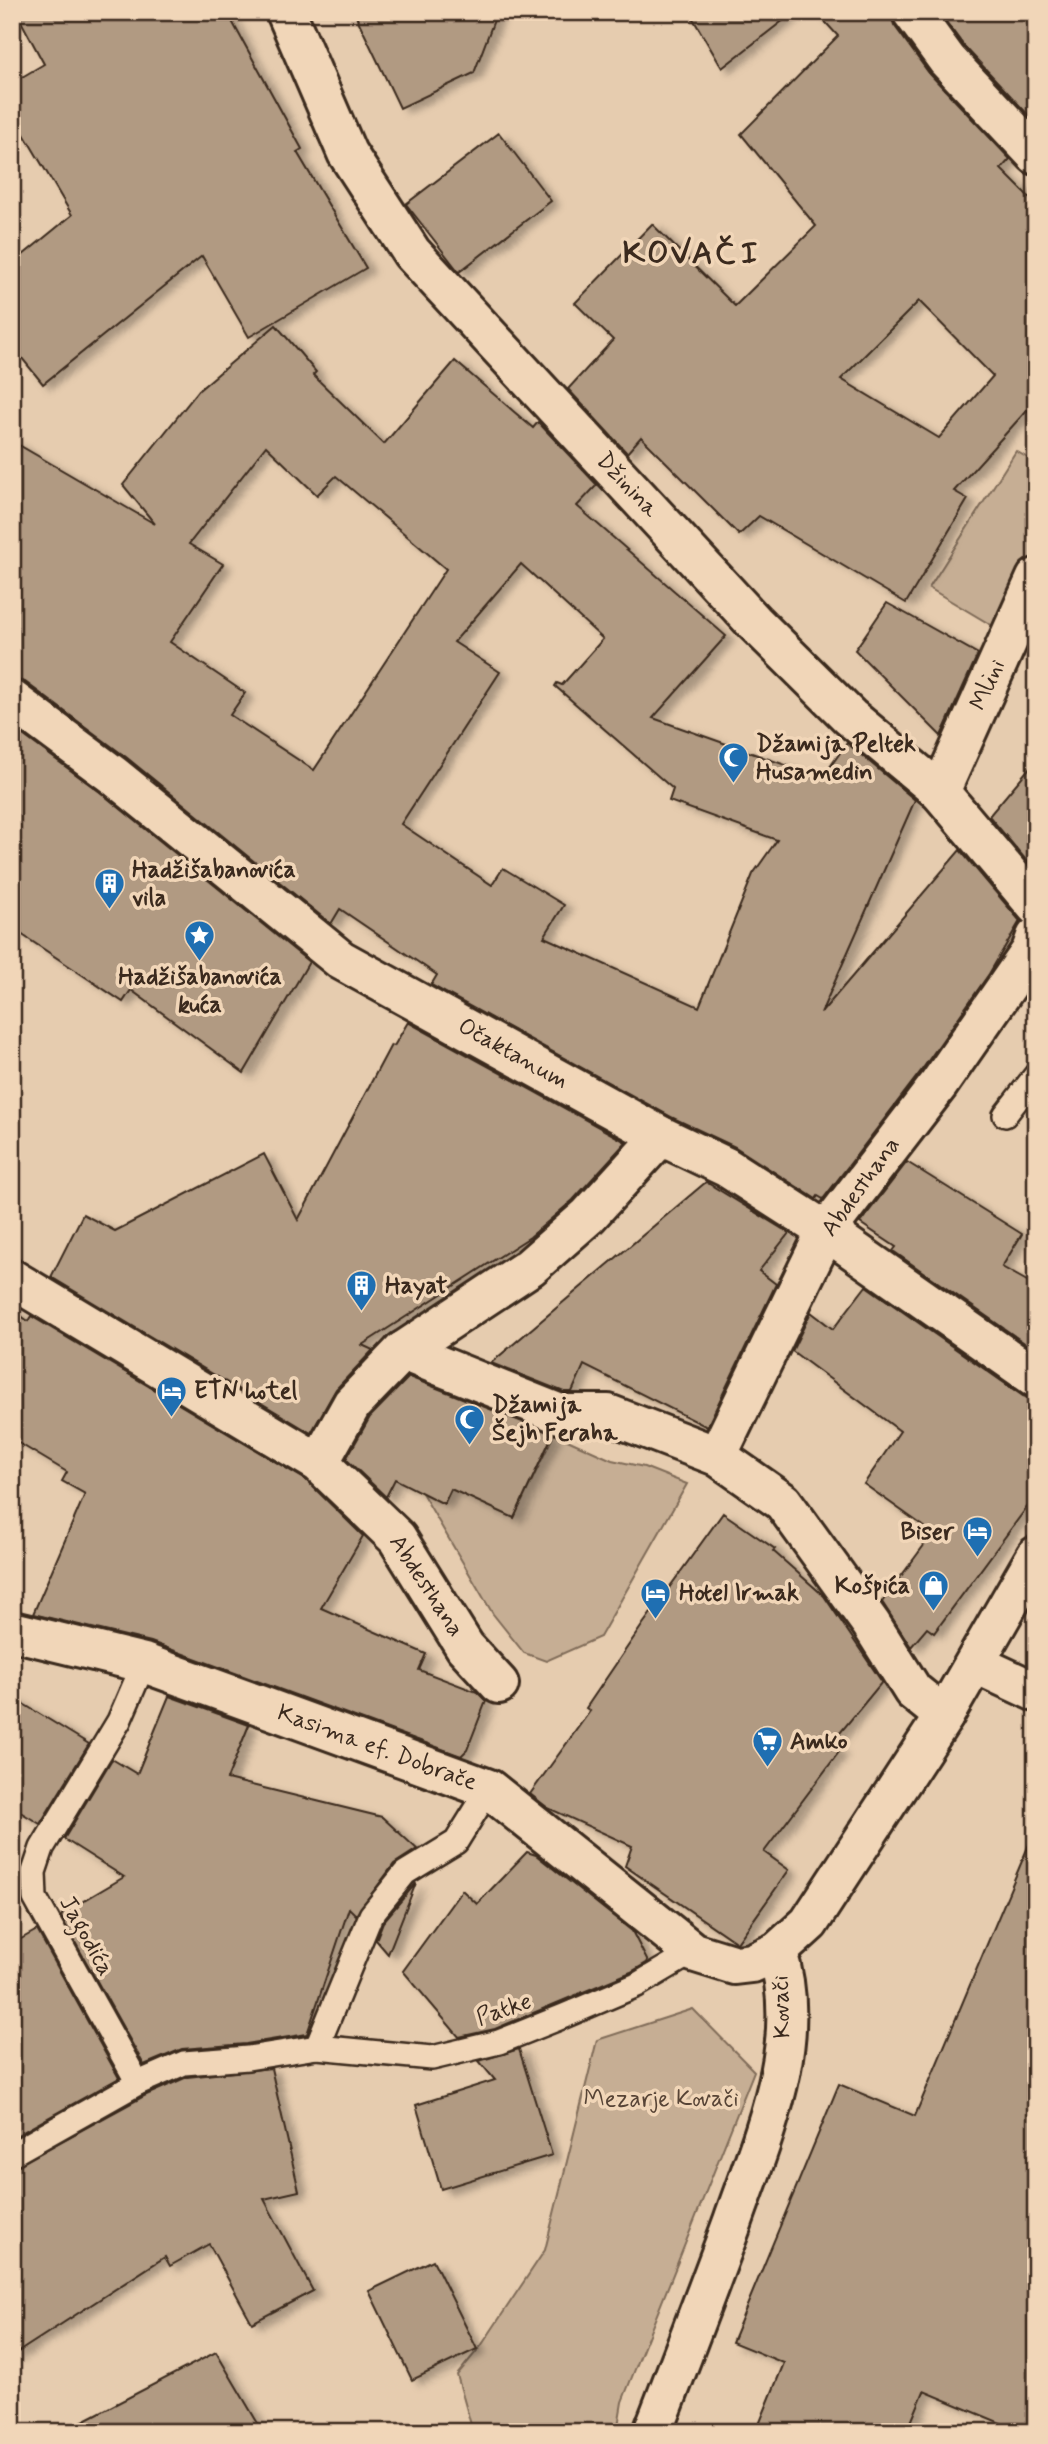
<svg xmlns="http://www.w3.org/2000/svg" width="1048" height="2444" viewBox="0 0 1048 2444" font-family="Mynerve,sans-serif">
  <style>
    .green { fill: #c6ae94; stroke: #806c59; stroke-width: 2 }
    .building { fill: #b19a82; stroke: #3b2a1e; stroke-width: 2; fill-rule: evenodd; filter: url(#shadow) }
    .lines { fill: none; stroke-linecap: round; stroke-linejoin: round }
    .lane-casing { stroke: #3b2a1e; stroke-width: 28 }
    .street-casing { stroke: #3b2a1e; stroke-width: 44 }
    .secondary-casing { stroke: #3b2a1e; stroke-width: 44 }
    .lane { stroke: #f1d6b8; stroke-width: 23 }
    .street { stroke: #f1d6b8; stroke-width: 38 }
    .secondary { stroke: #f1d6b8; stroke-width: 38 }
    .labels { text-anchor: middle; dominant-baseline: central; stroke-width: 7; stroke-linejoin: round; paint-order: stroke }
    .street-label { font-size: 24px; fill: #3b2a1e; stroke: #f1d6b8 }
    .poi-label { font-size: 24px; font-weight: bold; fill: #3b2a1e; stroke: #f1d6b8; text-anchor: start }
    .park-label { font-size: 24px; fill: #574436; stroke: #f1d6b8 }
    .district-label { font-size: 32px; font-weight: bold; letter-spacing: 2px; fill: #3b2a1e; stroke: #f1d6b8 }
  </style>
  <defs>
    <filter id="shadow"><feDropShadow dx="8" dy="4.5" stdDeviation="3.5" flood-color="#0004"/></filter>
  </defs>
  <rect width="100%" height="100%" fill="#e6ccaf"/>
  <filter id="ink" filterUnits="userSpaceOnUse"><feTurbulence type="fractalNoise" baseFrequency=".0143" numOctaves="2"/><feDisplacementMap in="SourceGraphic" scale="14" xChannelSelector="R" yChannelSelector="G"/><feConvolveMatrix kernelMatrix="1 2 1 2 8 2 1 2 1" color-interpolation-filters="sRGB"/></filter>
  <g filter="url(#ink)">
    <!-- green -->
    <g class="green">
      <path d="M1016 451 1036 463V562L1003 632 929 588Z"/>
      <path d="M554 1434 612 1460 644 1467 687 1484 600 1637 546 1661 524 1653 493 1614 422 1493 444 1504 451 1489 514 1518Z"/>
      <path d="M693 2009 754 2071 622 2402 617 2432H473L457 2375 481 2346 545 2250 597 2040Z"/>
    </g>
    <!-- building -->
    <g class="building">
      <path d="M16 12H227L302 149 297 152 366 268 249 337 202 256 43 384 12 346V264L72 215 12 114V83L44 64Z"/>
      <path d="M354 12H497L474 73 400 108Z"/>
      <path d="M689 12H794L722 68Z"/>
      <path d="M816 12H890L894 25 929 73 1010 159 1001 169 1036 204V418L1027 410 954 491 968 499 906 603 759 516 739 535 641 437 627 453 568 389 613 340 575 303 652 224 735 306 816 226 741 134 838 36ZM919 301 993 376 939 438 841 379Z"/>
      <path d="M939 12H1036V123L964 46Z"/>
      <path d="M499 133 551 201 459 272 406 204Z"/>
      <path d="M276 325 316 372 313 375 384 444 455 361 533 428 538 422 597 485 577 506 726 636 653 718 822 778 847 743 915 800 821 1013 960 850 1020 921 989 974 921 1071 823 1199 818 1196 816 1199 735 1147 671 1117 431 985 437 975 340 909 331 924 126 757 25 682 12 679V441L155 524 123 485 199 390ZM266 446 317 495 336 476 446 569 314 770 230 715 245 693 170 642 223 564 189 544ZM521 564 603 639 562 685 557 683 555 686 673 789 669 801 777 840 753 874 699 1007 544 937 564 905 503 868 492 885 401 824 500 672 454 642Z"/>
      <path d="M887 603 978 654 941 736 855 650Z"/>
      <path d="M12 727 100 792 309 962 244 1073 131 990 123 1002 12 928Z"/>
      <path d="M1036 760V872L989 816Z"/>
      <path d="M408 1022 626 1142 573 1200 530 1237 362 1345 373 1350 336 1389 311 1433 51 1277 83 1214 115 1231 264 1154 298 1220 391 1045 394 1046Z"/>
      <path d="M907 1162 1022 1234 1002 1267 1036 1286V1351L893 1251 896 1247 860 1223Z"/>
      <path d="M706 1182 789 1233 759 1271 776 1284 707 1427 584 1365 572 1392H564L491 1363Z"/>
      <path d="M866 1286 1023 1396 1036 1400V1495L934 1633 927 1628 911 1647 882 1602 933 1533 864 1484 900 1431 792 1351 811 1312 833 1329Z"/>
      <path d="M12 1309 28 1321 31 1316 306 1480 363 1536 321 1608 426 1654 419 1670 477 1692 486 1701 467 1750 461 1756 151 1642 33 1614 85 1494 62 1481 67 1472 12 1439Z"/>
      <path d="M409 1377 553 1434 514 1518 451 1489 444 1504 395 1479 386 1497 346 1459 370 1417Z"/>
      <path d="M723 1513 775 1549 773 1551 824 1596 882 1682 830 1745 839 1752 764 1852 789 1870 737 1943 625 1866 632 1846 548 1808 530 1794 590 1711 586 1708 643 1624Z"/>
      <path d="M169 1696 249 1725 227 1779 382 1817 417 1849 394 1864 356 1915 349 1908 307 2034 246 2044 182 2049 144 2065 61 1917 63 1913 124 1877 64 1839 112 1759 137 1774Z"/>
      <path d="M12 1697 89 1744 40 1824 12 1807Z"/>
      <path d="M1035 1830 1036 2432H1022L924 2391 907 2432H756L784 2363 732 2342 839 2084 915 2116Z"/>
      <path d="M527 1852 536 1855 632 1931 648 1962 631 1972 495 2029 459 2037 403 1971 462 1890 477 1904Z"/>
      <path d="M416 1883 388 1954 376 1940 383 1922Z"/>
      <path d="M37 1930 119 2078 12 2138V1944Z"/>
      <path d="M519 2049 552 2155 441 2189 416 2105 495 2080 479 2061Z"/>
      <path d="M271 2068 299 2191 264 2199 313 2291 252 2323 209 2244 170 2266 165 2257 12 2356V2168L144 2096 187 2077Z"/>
      <path d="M433 2260 477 2349 412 2380 369 2291Z"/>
      <path d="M216 2352 263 2432H62Z"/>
    </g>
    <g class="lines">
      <defs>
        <g id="lane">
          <path d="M1005 1115 1036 1075"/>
          <path d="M317 2047 371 1915 405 1873 456 1842 489 1789"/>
          <path d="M138 2083 35 1898 34 1872 42 1848 119 1721 144 1663"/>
          <path d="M12 2154 138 2083 184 2063 248 2058 317 2047 432 2058 499 2042 564 2016 637 1985 693 1952"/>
        </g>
        <g id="street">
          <path d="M286 12 347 153 412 253 754 622 850 717 940 792 1036 906"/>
          <path d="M912 12 947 60 1036 155"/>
          <path d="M12 700 113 775 341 960 661 1136 726 1167 826 1231 1036 1378"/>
          <path d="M940 792 1036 578"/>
          <path d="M12 1279 319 1463 397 1538 465 1647 499 1684"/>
          <path d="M403 1351 560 1414H608L717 1456 783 1502 871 1624 913 1691 944 1716"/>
          <path d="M717 1456 826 1231 939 1084 1031 951 1036 937"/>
          <path d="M319 1463 352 1404 403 1351 530 1267 588 1216 661 1136"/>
          <path d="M976 1664 1036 1692"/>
          <path d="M653 2432C680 2362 707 2292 733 2221 762 2138 806 2041 777 1952"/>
        </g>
        <path id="secondary" d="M12 1631 144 1663 489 1789 693 1952 735 1965 752 1963 777 1952 809 1923 944 1716 1036 1556"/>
      </defs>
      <!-- lane casing -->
      <use href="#lane" class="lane-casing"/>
      <!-- street casing -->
      <use href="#street" class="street-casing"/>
      <!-- secondary casing -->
      <use href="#secondary" class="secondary-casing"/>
      <!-- lane -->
      <use href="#lane" class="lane"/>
      <!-- street -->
      <use href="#street" class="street"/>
      <!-- secondary -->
      <use href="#secondary" class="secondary"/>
    </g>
  </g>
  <!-- icons -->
  <defs>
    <symbol id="mosque-pin" viewBox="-11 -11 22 30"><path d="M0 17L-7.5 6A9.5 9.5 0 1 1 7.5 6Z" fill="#1f6fb2" stroke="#f1d6b8"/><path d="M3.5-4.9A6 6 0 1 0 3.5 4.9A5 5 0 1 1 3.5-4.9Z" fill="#fff"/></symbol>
    <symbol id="building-pin" viewBox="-11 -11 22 30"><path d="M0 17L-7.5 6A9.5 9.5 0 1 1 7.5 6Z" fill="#1f6fb2" stroke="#f1d6b8"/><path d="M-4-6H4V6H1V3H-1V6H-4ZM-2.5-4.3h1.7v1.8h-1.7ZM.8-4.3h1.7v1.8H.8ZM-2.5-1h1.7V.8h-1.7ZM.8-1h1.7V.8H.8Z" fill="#fff"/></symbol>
    <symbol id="sight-pin" viewBox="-11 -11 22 30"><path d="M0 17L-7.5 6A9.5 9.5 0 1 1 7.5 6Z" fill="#1f6fb2" stroke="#f1d6b8"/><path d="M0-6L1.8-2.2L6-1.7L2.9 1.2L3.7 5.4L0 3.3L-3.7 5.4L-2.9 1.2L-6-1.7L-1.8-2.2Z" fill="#fff"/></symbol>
    <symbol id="hotel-pin" viewBox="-11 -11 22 30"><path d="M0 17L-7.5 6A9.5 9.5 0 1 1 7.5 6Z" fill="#1f6fb2" stroke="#f1d6b8"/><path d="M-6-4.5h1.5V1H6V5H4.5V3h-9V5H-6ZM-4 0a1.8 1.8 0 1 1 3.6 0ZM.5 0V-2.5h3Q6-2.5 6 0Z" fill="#fff"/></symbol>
    <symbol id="shop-pin" viewBox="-11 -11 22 30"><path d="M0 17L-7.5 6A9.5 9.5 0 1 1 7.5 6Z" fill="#1f6fb2" stroke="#f1d6b8"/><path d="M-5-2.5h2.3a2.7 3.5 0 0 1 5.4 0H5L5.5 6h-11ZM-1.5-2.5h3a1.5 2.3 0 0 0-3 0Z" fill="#fff"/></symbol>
    <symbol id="supermarket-pin" viewBox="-11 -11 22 30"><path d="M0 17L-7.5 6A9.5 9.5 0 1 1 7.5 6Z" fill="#1f6fb2" stroke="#f1d6b8"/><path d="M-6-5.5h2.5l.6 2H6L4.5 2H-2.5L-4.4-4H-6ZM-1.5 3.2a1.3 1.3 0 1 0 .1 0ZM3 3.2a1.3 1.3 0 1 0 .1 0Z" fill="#fff"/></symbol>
  </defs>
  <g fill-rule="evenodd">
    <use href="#mosque-pin" x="716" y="740" width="35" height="47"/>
    <use href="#building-pin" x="92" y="866" width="35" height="47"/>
    <use href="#sight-pin" x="182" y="918" width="35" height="47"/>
    <use href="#building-pin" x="344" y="1268" width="35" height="47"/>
    <use href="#hotel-pin" x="154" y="1374" width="35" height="47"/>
    <use href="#mosque-pin" x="452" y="1402" width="35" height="47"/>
    <use href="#hotel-pin" x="960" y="1514" width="35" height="47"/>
    <use href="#shop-pin" x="916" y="1568" width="35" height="47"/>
    <use href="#hotel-pin" x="638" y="1576" width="35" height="47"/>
    <use href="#supermarket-pin" x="750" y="1724" width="35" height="47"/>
  </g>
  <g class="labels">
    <!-- street labels -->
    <g class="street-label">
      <text transform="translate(627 485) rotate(47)">Džinina</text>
      <text transform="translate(988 685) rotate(-66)">Mlini</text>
      <text transform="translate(513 1054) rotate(29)">Očaktanum</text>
      <text transform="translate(861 1187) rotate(-54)">Abdesthana</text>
      <text transform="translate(426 1586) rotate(57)">Abdesthana</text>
      <text transform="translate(377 1748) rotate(20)">Kasima ef. Dobrače</text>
      <text transform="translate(86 1936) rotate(61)">Jagodića</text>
      <text transform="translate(782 2007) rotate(-92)">Kovači</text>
      <text transform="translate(504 2010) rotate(-19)">Patke</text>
    </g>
    <!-- poi labels -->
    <g class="poi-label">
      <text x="756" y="744">Džamija Peltek<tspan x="756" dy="28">Husamedin</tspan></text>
      <text x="132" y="870">Hadžišabanovića<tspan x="132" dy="28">vila</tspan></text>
      <text x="200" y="977" text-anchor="middle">Hadžišabanovića<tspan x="200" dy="28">kuća</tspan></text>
      <text x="385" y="1286">Hayat</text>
      <text x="194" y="1391">ETN hotel</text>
      <text x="492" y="1405">Džamija<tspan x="492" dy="28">Šejh Feraha</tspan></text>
      <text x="954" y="1532" text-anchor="end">Biser</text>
      <text x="910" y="1586" text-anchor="end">Košpića</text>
      <text x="679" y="1593">Hotel Irmak</text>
      <text x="790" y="1742">Amko</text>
    </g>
    <!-- park labels -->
    <g class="park-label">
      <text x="661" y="2099">Mezarje Kovači</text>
    </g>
    <!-- district labels -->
    <g class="district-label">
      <text x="691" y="254">KOVAČI</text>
    </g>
  </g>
  <!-- margin -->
  <rect width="1048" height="2444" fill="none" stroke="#f1d6b8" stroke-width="42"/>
  <rect x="21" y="21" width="1006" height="2402" fill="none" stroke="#3b2a1e" stroke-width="2.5" filter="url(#ink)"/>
</svg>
